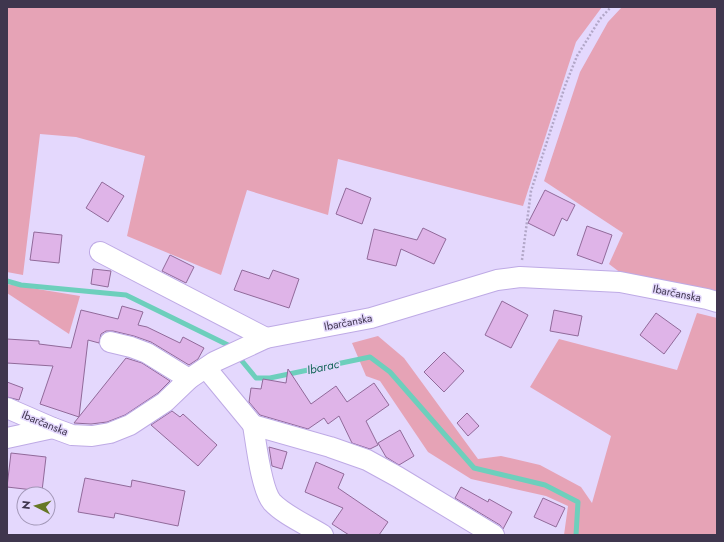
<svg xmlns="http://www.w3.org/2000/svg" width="724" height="542" viewBox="0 0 724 542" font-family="Jost,sans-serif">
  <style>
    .green { fill: #e6a3b6 }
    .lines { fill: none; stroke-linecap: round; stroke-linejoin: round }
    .stream { stroke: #6dcfbc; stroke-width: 5 }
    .building { fill: #dfb4e8; stroke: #916a9a }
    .minor-casing { stroke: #beaae5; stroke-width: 22 }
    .path { stroke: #b2a7c8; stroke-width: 2.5; stroke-dasharray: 2 2; stroke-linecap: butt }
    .minor { stroke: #fff; stroke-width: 20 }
    .labels { text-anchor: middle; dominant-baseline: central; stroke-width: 3; stroke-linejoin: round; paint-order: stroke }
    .street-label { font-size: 11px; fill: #3f364e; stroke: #e4d8fd }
    .water-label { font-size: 12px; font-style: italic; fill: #156559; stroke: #e4d8fd }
  </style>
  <rect width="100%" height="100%" fill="#e4d8fd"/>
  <!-- green -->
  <g class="green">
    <path d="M7 7H602L576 42 523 206 338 159 328 215 247 190 221 275 127 236 145 156 76 137 40 134 23 275 7 272Z"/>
    <path d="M622 7H717V297L634 283 609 264 623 233 544 181 580 72 608 22Z"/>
    <path d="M7 284 80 296 69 334 7 293Z"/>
    <path d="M697 313 717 318V535H564L568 506 546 496 471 479 428 452 380 381 366 376 352 343 378 336 404 358 478 459 501 456 540 465 581 487 592 503 611 436 530 387 559 339 677 370Z"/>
  </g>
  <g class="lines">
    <!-- stream -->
    <g class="stream">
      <path d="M7 281 21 285 126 295 230 346 232 349"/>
      <path d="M237 355 256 378H270L370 357 390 372 474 468 545 485 578 502 576 535"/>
    </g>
  </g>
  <!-- building -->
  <g class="building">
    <path d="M102 182 124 196 108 222 86 208Z"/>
    <path d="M346 188 371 198 362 224 336 214Z"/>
    <path d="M545 190 575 205 567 221 562 218 554 236 528 223Z"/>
    <path d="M587 226 612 235 602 264 577 255Z"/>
    <path d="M423 228 446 239 434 264 401 249 396 266 367 259 374 229 417 240Z"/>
    <path d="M34 232 62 235 59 263 30 260Z"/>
    <path d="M170 255 194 267 186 283 162 271Z"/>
    <path d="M93 269 111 271 108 287 91 284Z"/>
    <path d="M242 270 269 279 273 270 299 279 289 308 234 290Z"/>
    <path d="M502 301 528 315 511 348 485 335Z"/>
    <path d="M122 306 143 312 138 325 147 327 180 343 183 337 204 348 198 359 189 365 151 342 134 336 113 331H106L101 334 99 343 88 340 79 417 40 404 53 366 7 363V339L39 341V344L71 348 81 310 118 319Z"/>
    <path d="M554 310 582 316 578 336 550 331Z"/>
    <path d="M656 313 681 331 664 354 640 335Z"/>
    <path d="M444 352 464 371 444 392 424 372Z"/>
    <path d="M126 358 142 363 170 381 158 393 125 415 107 422 91 424 74 423Z"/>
    <path d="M288 369 311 404 336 386 347 402 374 383 389 405 366 421 378 445 370 449 352 443 339 416 328 424 324 418 308 429 260 415 249 402 251 388 261 389 263 379 286 383Z"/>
    <path d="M7 382 23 388 19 400 7 397Z"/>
    <path d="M172 411 180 417 183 414 217 445 198 466 151 425Z"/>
    <path d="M467 413 479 426 468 436 457 423Z"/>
    <path d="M400 430 414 456 399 465 386 457 378 443Z"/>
    <path d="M269 447 287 452 282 469 272 466Z"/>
    <path d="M11 453 46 457 42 491 7 487Z"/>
    <path d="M316 462 344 474 338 488 388 522 379 535H349L332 524 343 508 305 492Z"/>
    <path d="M85 478 131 487 132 480 185 491 178 526 115 513 114 518 78 512Z"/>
    <path d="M461 487 488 502 489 499 512 512 503 529 500 525 455 498Z"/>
    <path d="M543 498 565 508 556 527 534 517Z"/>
  </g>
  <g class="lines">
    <defs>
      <g id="minor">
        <path d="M100 252 266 338"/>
        <path d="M110 342 131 347 147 353 189 379"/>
        <path d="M206 368 253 425 330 447 367 460 398 477 494 535"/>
        <path d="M7 408 53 428 72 435 92 436 110 433 130 425 165 402 189 379 214 362 266 338 371 318 497 280 520 277 620 282 707 299 717 302"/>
        <path d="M253 425C256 442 261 489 272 502 284 515 307 525 323 535"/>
        <path d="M7 438 53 428"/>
      </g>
    </defs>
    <!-- minor casing -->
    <use href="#minor" class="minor-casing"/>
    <!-- path -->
    <path class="path" d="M522 260 531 191 565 86 577 56 600 19 611 7"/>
    <!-- minor -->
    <use href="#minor" class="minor"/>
  </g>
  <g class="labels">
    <!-- street labels -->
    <g class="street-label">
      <text transform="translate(677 293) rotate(11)">Ibarčanska</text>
      <text transform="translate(348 322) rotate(-11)">Ibarčanska</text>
      <text transform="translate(45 423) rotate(22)">Ibarčanska</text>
    </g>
    <!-- water labels -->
    <g class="water-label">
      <text transform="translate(323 367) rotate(-12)">Ibarac</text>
    </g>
  </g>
  <!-- border -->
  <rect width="724" height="542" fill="none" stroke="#3f364e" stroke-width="16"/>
  <!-- north arrow -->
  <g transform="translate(36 506) rotate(276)"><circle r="19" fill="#e4d8fd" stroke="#a297b7"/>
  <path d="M0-3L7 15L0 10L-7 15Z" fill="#667725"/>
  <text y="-6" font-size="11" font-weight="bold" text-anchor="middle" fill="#3f364e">N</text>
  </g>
</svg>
